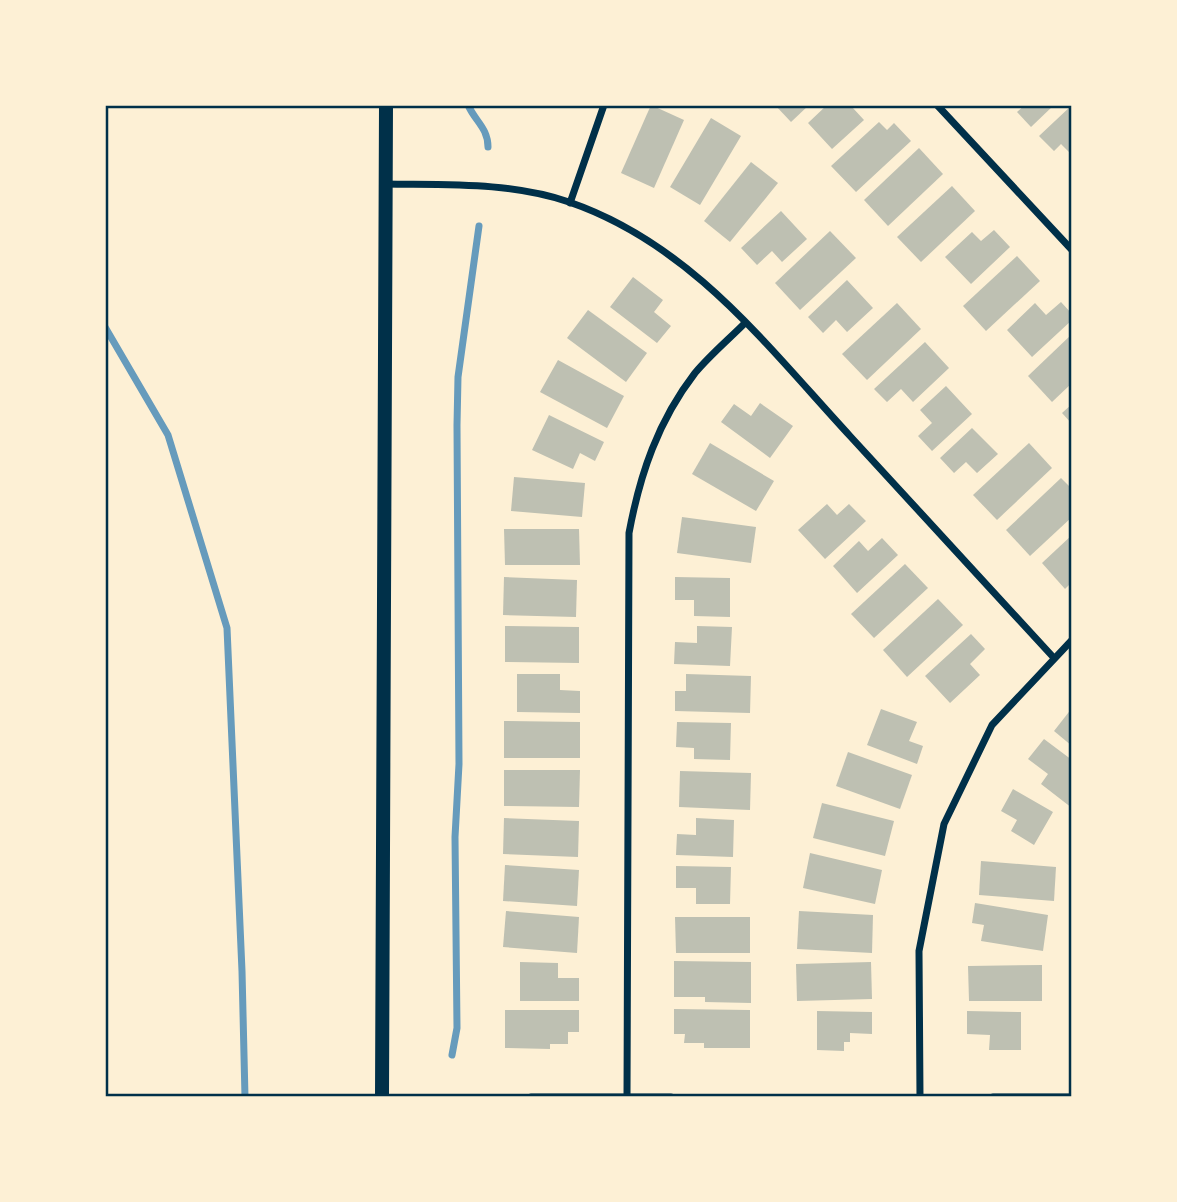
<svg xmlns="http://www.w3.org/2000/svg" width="1177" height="1202" viewBox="0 0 1177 1202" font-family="Karla,sans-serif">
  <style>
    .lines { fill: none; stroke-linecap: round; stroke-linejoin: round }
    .stream { stroke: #669bbc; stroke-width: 7 }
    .building { fill: #bec0b2 }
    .minor { stroke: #003049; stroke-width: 7 }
    .secondary { stroke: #003049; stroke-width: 14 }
    .neatline { fill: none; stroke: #003049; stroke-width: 2.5 }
  </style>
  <rect width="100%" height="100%" fill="#fdf0d5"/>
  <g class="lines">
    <!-- stream -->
    <g class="stream">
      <path d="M468 105C475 121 488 128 488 147"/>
      <path d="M105 327 168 435 227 628 242 971 245 1097"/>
      <path d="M452 1055 457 1028 455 837 459 764 457 425 458 377 479 226"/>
    </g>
  </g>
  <!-- building -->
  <g class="building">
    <path d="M651 105 684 120 654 188 621 173Z"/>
    <path d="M775 105H809L791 122Z"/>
    <path d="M827 105H854L852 107 864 120 832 149 808 123Z"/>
    <path d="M1025 105H1054L1031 127 1017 112Z"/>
    <path d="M1072 105V153L1071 154 1061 144 1054 151 1039 136Z"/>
    <path d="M711 118 741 136 700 205 670 187Z"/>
    <path d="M879 122 887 130 894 123 911 141 856 192 831 166Z"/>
    <path d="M919 148 943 174 888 226 864 200Z"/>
    <path d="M751 162 778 183 730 242 704 221Z"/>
    <path d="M952 186 975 211 921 262 897 237Z"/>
    <path d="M781 211 807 239 782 262 772 251 757 265 741 248Z"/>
    <path d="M994 230 1010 247 971 284 945 257 972 232 981 241Z"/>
    <path d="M830 231 856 258 800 310 775 283Z"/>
    <path d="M1017 256 1040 281 986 331 963 306Z"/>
    <path d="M633 277 663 300 654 312 671 326 657 343 610 307Z"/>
    <path d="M847 280 873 308 847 332 836 320 823 333 808 317Z"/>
    <path d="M1061 302 1072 314V320L1032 357 1007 330 1035 303 1046 315Z"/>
    <path d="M897 303 921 329 867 380 842 354Z"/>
    <path d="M588 310 647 353 626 382 567 338Z"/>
    <path d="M1072 334V383L1052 402 1028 376Z"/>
    <path d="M925 342 949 368 913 402 901 389 887 402 874 389Z"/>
    <path d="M558 360 624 396 607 428 540 392Z"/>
    <path d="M946 386 972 414 932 451 918 436 932 423 920 410Z"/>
    <path d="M760 403 793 426 770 458 721 422 734 404 751 416Z"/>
    <path d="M1072 404V424L1062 413Z"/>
    <path d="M549 415 604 442 595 461 580 453 573 469 532 450Z"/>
    <path d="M972 428 998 454 977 473 966 462 954 473 940 458Z"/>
    <path d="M710 443 774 481 756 511 692 474Z"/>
    <path d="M1029 443 1052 468 997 520 973 495Z"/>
    <path d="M514 477 585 483 582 517 511 511Z"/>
    <path d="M1061 478 1072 489V517L1030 556 1006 530Z"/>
    <path d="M827 504 837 515 849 504 866 521 825 559 798 530Z"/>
    <path d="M682 517 756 527 751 563 677 553Z"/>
    <path d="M504 529H579L580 565H505Z"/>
    <path d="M1072 535V582L1065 589 1042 563Z"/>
    <path d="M882 538 898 555 857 593 833 566 859 541 868 551Z"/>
    <path d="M905 564 928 588 874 638 851 614Z"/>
    <path d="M504 577 577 580 576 617 503 615Z"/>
    <path d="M675 577 730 578V617L694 616V600H675Z"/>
    <path d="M938 599 963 625 907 677 883 650Z"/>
    <path d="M505 626 579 627V663L505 662Z"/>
    <path d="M697 626 732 627 730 666 674 664 675 642 697 643Z"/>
    <path d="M971 634 985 649 970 664 980 675 950 703 925 676Z"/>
    <path d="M517 674H560V690L580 691V713L517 712Z"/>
    <path d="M686 674 751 676 750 713 675 711V691H686Z"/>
    <path d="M1072 708V746L1054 731Z"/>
    <path d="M881 709 917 722 909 741 923 746 917 764 867 745Z"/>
    <path d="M504 721 580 722V758H504Z"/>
    <path d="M677 722 731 723 730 760 694 759V748L676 747Z"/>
    <path d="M1044 739 1072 760V808L1041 784 1048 774 1028 759Z"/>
    <path d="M848 752 912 775 900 809 836 786Z"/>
    <path d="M504 770H580L579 807 504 806Z"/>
    <path d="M680 771 751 773 750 810 679 807Z"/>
    <path d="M1013 789 1053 812 1034 845 1011 831 1017 820 1001 811Z"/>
    <path d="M822 803 894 821 885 856 813 838Z"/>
    <path d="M504 818 579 821 578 857 503 854Z"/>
    <path d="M696 818 734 820 733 857 676 855 677 834 696 835Z"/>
    <path d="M810 853 882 870 875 904 803 888Z"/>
    <path d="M981 861 1056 867 1054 901 979 895Z"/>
    <path d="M505 865 579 870 577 906 503 901Z"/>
    <path d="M676 866 731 867 730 904H696V888H676Z"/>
    <path d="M975 903 1048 915 1043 951 981 941 984 925 972 923Z"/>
    <path d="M506 911 579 917 577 953 503 947Z"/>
    <path d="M799 911 873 915 872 953 797 949Z"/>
    <path d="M675 917H750V953H676Z"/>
    <path d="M674 961 751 962V1003L705 1002V997H674Z"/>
    <path d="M520 962 558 963V978H579V1001H520Z"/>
    <path d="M871 962 872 999 797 1001 796 964Z"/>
    <path d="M1042 965V1001H969L968 966Z"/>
    <path d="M674 1009 750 1010V1048H704V1043H684L685 1034H674Z"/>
    <path d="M505 1010H579V1032H568V1044H550V1049L505 1048Z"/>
    <path d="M817 1011 872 1012V1034L850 1033V1042H844V1051L817 1050Z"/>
    <path d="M967 1011 1021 1012V1050H989L990 1035 967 1034Z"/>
  </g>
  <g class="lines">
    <!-- minor -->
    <g class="minor">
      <path d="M937 105 1072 250"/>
      <path d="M386 184C446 185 511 182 569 202 691 244 766 345 850 436 918 510 986 584 1054 658"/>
      <path d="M570 203 604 105"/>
      <path d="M627 1096 629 533C640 474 658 421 695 373 710 355 729 339 745 323"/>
      <path d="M531 1097H671"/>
      <path d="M920 1097 919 951 944 824 992 725 1072 640"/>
      <path d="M993 1097H1072"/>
    </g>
    <!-- secondary -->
    <path class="secondary" d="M382 1097 386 105"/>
  </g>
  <!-- border -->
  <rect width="1177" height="1202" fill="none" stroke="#fdf0d5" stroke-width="214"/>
  <rect x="107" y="107" width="963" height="988" class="neatline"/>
</svg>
